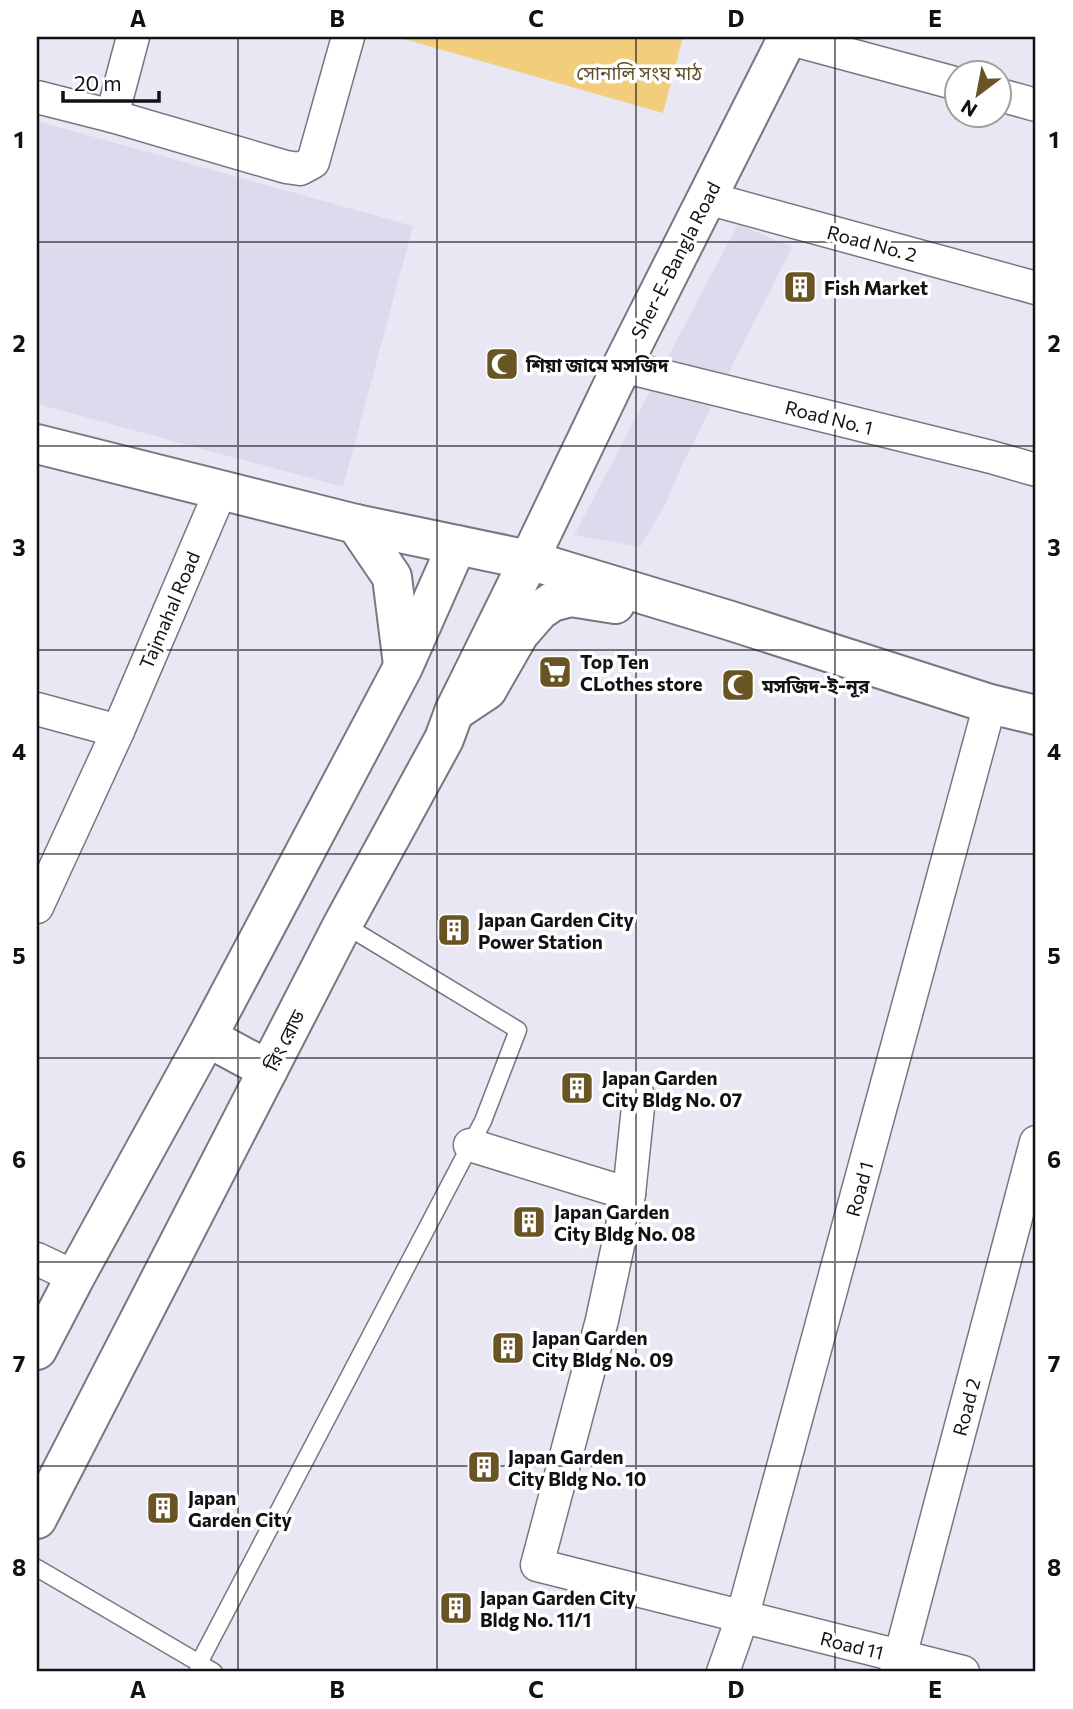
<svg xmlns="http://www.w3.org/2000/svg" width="1073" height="1709" viewBox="0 0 1073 1709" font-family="Commissioner,'Noto Sans Bengali',sans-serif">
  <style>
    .built { fill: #dcdbee }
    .green { fill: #f2cd7b }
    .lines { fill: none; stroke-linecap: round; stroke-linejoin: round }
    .service-casing { stroke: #777782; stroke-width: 19 }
    .minor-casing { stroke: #777782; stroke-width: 35 }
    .tertiary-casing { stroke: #777782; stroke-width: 42 }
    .secondary-casing { stroke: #777782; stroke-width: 42 }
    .service { stroke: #fff; stroke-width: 16 }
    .minor { stroke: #fff; stroke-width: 32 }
    .tertiary { stroke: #fff; stroke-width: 38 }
    .secondary { stroke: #fff; stroke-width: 38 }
    .grid { fill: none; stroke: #121215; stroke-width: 2; stroke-opacity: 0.55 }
    .labels { text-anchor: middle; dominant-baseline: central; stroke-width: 7; stroke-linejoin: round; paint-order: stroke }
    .park-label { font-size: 19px; fill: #5f4d26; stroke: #fff }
    .street-label { font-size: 19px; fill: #121215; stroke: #fff }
    .poi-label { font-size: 19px; font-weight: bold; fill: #121215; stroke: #fff; text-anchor: start }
    .neatline { fill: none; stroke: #121215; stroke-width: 2.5 }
    .grid-label { font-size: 23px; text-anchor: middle; font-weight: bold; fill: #121215 }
  </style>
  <rect width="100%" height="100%" fill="#e8e7f3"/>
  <!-- built -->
  <g class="built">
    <path d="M37 121 413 226 343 487 37 404Z"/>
    <path d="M738 224 792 247 682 465 663 509 640 547 574 535Z"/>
  </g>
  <!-- green -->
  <path class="green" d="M397 37H683L663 113Z"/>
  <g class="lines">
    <defs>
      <g id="service">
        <path d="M37 1568 199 1663 483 1121 518 1030 343 924"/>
        <path d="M198 1672 199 1663 214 1672"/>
      </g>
      <g id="minor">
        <path d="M787 38 958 84"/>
        <path d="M1000 95 1036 105"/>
        <path d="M37 97 112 116 286 167 300 169 313 162 348 37"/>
        <path d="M112 116 133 37"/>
        <path d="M707 198 1036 288"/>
        <path d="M622 366 991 457 1036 470"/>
        <path d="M37 709 118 731"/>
        <path d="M37 907 118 731 221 490"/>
        <path d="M639 1097 629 1194 602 1320 537 1565 963 1672"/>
        <path d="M470 1145 629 1194"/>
        <path d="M37 1259 75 1277"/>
        <path d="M723 1672 742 1618 990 704"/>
        <path d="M896 1672 1036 1142"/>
      </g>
      <g id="tertiary">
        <path d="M37 444 356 524 529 560 728 620 990 704 1036 715"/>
        <path d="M529 560 622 366 788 37"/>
        <path d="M454 712 487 690 519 634 539 611 552 602 571 597 615 604"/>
      </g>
      <g id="secondary">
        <path d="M356 524 392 577 403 665"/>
        <path d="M207 1037 268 1070"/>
        <path d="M37 1350 75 1277 207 1037 403 667 457 545"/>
        <path d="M37 1519 343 924 444 739 454 712 529 560"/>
      </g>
    </defs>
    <!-- service casing -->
    <use href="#service" class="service-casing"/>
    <!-- minor casing -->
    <use href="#minor" class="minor-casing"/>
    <!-- tertiary casing -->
    <use href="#tertiary" class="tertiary-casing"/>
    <!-- secondary casing -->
    <use href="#secondary" class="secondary-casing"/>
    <!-- service -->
    <use href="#service" class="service"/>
    <!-- minor -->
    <use href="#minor" class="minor"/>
    <!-- tertiary -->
    <use href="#tertiary" class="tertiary"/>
    <!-- secondary -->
    <use href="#secondary" class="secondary"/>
  </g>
  <!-- grid -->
  <path class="grid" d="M238 37V1672M437 37V1672M636 37V1672M835 37V1672M37 242H1036M37 446H1036M37 650H1036M37 854H1036M37 1058H1036M37 1262H1036M37 1466H1036"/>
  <!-- icons -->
  <defs>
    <symbol id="building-square" viewBox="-11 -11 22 22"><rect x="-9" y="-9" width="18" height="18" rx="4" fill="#695423" stroke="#fff"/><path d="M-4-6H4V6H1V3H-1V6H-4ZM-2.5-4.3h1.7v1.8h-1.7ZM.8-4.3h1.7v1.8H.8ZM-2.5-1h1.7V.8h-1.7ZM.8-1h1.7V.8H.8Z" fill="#fff"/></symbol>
    <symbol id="mosque-square" viewBox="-11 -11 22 22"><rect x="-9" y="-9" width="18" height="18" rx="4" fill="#695423" stroke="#fff"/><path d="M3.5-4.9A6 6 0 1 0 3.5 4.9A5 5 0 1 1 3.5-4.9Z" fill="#fff"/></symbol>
    <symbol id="supermarket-square" viewBox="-11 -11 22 22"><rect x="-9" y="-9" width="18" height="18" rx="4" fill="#695423" stroke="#fff"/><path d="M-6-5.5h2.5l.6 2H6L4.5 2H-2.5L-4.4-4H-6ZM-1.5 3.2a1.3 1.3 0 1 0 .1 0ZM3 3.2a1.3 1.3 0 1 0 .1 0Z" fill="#fff"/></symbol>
  </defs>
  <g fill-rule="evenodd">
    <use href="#building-square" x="781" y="268" width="38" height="38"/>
    <use href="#mosque-square" x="483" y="345" width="38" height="38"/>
    <use href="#supermarket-square" x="536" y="653" width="38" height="38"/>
    <use href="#mosque-square" x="719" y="666" width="38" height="38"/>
    <use href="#building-square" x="435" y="911" width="38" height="38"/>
    <use href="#building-square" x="558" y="1069" width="38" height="38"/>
    <use href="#building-square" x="510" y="1203" width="38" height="38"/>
    <use href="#building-square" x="489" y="1329" width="38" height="38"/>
    <use href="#building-square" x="465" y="1448" width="38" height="38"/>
    <use href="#building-square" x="144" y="1489" width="38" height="38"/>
    <use href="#building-square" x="437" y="1589" width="38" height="38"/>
  </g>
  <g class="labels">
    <!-- park labels -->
    <g class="park-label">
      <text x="639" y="72">সোনালি সংঘ মাঠ</text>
    </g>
    <!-- street labels -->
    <g class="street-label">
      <text transform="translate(872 243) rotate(15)">Road No. 2</text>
      <text transform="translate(675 260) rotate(-63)">Sher-E-Bangla Road</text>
      <text transform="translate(829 417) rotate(14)">Road No. 1</text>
      <text transform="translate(169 610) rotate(-67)">Tajmahal Road</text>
      <text transform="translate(284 1040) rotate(-63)">রিং রোড</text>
      <text transform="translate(859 1189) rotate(-75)">Road 1</text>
      <text transform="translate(966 1407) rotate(-75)">Road 2</text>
      <text transform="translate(852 1645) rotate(14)">Road 11</text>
    </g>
    <!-- poi labels -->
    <g class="poi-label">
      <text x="824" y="287">Fish Market</text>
      <text x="526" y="364">শিয়া জামে মসজিদ</text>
      <text x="580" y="661">Top Ten<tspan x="580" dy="22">CLothes store</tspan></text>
      <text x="762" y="685">মসজিদ-ই-নূর</text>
      <text x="478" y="919">Japan Garden City<tspan x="478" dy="22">Power Station</tspan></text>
      <text x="602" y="1077">Japan Garden<tspan x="602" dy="22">City Bldg No. 07</tspan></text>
      <text x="554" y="1211">Japan Garden<tspan x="554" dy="22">City Bldg No. 08</tspan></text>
      <text x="532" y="1337">Japan Garden<tspan x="532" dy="22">City Bldg No. 09</tspan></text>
      <text x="508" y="1456">Japan Garden<tspan x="508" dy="22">City Bldg No. 10</tspan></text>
      <text x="188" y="1497">Japan<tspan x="188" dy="22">Garden City</tspan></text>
      <text x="480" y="1597">Japan Garden City<tspan x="480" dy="22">Bldg No. 11/1</tspan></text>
    </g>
  </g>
  <!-- border -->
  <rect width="1073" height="1709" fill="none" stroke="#ffffff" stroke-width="77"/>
  <!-- north arrow -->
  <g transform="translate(978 94) rotate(212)"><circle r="33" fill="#ffffff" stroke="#a0a0a1" stroke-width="2"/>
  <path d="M0-5L12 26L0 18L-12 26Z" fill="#695423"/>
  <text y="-10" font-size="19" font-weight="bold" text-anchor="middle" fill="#121215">N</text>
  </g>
  <!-- scale -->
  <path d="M63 91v10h96v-10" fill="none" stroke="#121215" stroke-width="3.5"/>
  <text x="74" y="91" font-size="21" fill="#121215" stroke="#ffffff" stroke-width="5" paint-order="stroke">20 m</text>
  <rect x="38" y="38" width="996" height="1632" class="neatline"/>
  <g class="grid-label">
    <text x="138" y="27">A</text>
    <text x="337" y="27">B</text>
    <text x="536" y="27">C</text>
    <text x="736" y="27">D</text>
    <text x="935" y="27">E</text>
    <text x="19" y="148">1</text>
    <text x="1054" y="148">1</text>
    <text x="19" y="352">2</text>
    <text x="1054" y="352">2</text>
    <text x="19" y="556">3</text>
    <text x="1054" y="556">3</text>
    <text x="19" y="760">4</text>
    <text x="1054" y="760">4</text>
    <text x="19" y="964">5</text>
    <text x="1054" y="964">5</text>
    <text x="19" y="1168">6</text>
    <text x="1054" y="1168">6</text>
    <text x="19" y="1372">7</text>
    <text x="1054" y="1372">7</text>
    <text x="19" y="1576">8</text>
    <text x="1054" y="1576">8</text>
    <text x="138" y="1698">A</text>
    <text x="337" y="1698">B</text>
    <text x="536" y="1698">C</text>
    <text x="736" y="1698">D</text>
    <text x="935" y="1698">E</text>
  </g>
</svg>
